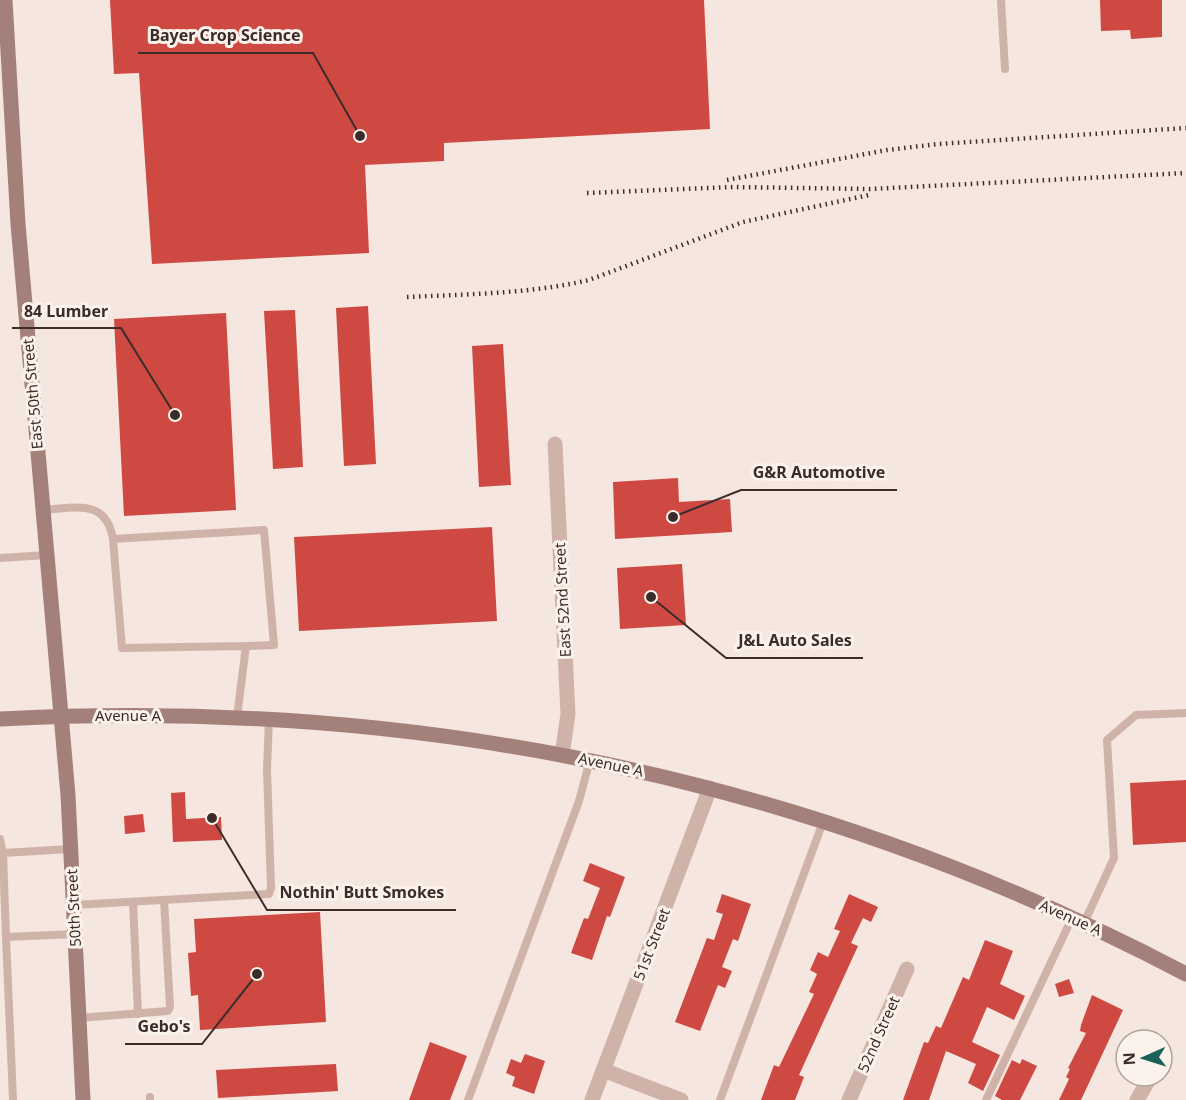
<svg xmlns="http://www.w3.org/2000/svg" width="1186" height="1100" viewBox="0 0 1186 1100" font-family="'Noto Sans',sans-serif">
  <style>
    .building { fill: #cf4943 }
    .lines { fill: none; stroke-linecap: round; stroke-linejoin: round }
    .lane { stroke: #cfb3a9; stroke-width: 8 }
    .street { stroke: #cfb3a9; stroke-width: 15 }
    .secondary { stroke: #a3817a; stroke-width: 15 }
    .rail { stroke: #3b2c2a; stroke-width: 4.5; stroke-dasharray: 1.5 4.5; stroke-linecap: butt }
    .labels { text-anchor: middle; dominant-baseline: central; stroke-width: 6; stroke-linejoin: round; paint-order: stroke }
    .street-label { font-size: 15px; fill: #3b2c2a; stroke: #fcf2ec }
    .leader { fill: none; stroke: #3b2c2a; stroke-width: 2 }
    .callout-dot { fill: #3b2c2a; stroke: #fcf2ec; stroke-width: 2 }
    .callout-label { font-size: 16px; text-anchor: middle; font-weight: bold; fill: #3b2c2a; stroke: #fcf2ec; stroke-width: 6; stroke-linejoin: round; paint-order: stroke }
  </style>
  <rect width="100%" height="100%" fill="#f5e6df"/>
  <!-- building -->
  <g class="building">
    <path d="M110 0H704L710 129 444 143V161L365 165 369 253 152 264 139 73 114 74Z"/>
    <path d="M1100 0H1162V37L1131 39 1130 30 1101 31Z"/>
    <path d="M368 306 376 464 344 466 336 308Z"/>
    <path d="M295 310 303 467 273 469 264 311Z"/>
    <path d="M226 313 236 510 124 516 114 319Z"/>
    <path d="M503 344 511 485 479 487 472 346Z"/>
    <path d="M678 478 679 502 730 499 732 532 615 539 613 482Z"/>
    <path d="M492 527 497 621 299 631 294 537Z"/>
    <path d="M682 564 686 625 620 629 617 568Z"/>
    <path d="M1186 780V842L1133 845 1130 783Z"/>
    <path d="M185 792 186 819 221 817 222 840 173 842 171 793Z"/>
    <path d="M143 814 145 832 125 834 124 816Z"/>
    <path d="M590 863 625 877 610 917 607 916 592 960 571 953 584 918 588 919 600 888 583 881Z"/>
    <path d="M722 894 751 904 738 941 733 939 722 967 732 971 725 988 718 985 700 1031 675 1022 707 938 714 940 723 914 716 912Z"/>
    <path d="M849 894 878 907 871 922 863 918 851 943 858 946 799 1075 804 1077 795 1100H761L774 1065 779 1067 814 994 809 992 817 974 810 970 818 952 828 957 840 931 834 929Z"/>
    <path d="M320 912 326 1022 200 1030 198 995 191 996 188 953 196 952 194 919Z"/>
    <path d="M985 940 1013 951 1000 984 1025 996 1014 1020 987 1007 972 1042 1000 1055 983 1091 968 1083 976 1064 946 1051 929 1100H903L924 1042 928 1043 936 1026 941 1028 963 977 969 980Z"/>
    <path d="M1069 979 1074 993 1059 997 1055 984Z"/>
    <path d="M1092 995 1123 1010 1081 1100H1059L1069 1079 1066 1077 1070 1069 1068 1068 1086 1033 1080 1031 1081 1025Z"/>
    <path d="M430 1042 467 1056 450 1100H409Z"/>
    <path d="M525 1054 545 1061 534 1094 512 1086 515 1077 506 1073 511 1059 521 1063Z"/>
    <path d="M1022 1059 1037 1066 1020 1100H1002L995 1096 1012 1060 1020 1064Z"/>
    <path d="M336 1064 338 1091 218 1098 216 1070Z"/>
  </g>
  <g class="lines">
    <!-- lane -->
    <g class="lane">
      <path d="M1001 0 1005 69"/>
      <path d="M43 510C75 508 106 498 113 539"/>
      <path d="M0 558 47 555"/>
      <path d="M237 717 246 646 274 645 264 530 113 539 122 648 246 646"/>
      <path d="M0 839 3 853H0"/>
      <path d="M70 849 3 853 6 937 75 934"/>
      <path d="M133 902 138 1014"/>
      <path d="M73 905 269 894 271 888 267 770 269 719"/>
      <path d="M1084 923 1114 858 1107 740 1136 715 1186 713"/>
      <path d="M6 937 13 1100"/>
      <path d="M79 1018 168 1011 170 1007 164 900"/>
      <path d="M150 1097V1100"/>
      <path d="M468 1100 579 801 590 760"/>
      <path d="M720 1100 823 822"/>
      <path d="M986 1100 1072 918"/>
    </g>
    <!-- street -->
    <g class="street">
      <path d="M555 444 568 714 562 755"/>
      <path d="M603 1070 681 1100"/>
      <path d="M592 1100 710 788"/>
      <path d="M849 1100 907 969"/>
      <path d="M1137 1100 1151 1076"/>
    </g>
    <!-- secondary -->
    <g class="secondary">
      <path d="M5 0 18 224 68 795 83 1100"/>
      <path d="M0 719C418 697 815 779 1186 974"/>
    </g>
    <!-- rail -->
    <g class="rail">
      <path d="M727 180 887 150 938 144 1186 128"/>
      <path d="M587 193 734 187 870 189 1186 173"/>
      <path d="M407 297C468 294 529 294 589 280L743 222 869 195"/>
    </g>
  </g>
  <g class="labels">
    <!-- street labels -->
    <g class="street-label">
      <text transform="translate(32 394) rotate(-95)">East 50th Street</text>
      <text transform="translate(562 600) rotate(-93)">East 52nd Street</text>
      <text x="128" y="715">Avenue A</text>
      <text transform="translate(611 764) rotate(12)">Avenue A</text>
      <text transform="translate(73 908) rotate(-93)">50th Street</text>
      <text transform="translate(1071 917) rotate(24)">Avenue A</text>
      <text transform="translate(651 944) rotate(-69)">51st Street</text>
      <text transform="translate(878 1034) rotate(-66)">52nd Street</text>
    </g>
  </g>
  <!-- callouts -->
  <path class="leader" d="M360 136L313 53H138M175 415L121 328H12M673 517L741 490H897M651 597L726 658H863M212 818L267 910H456M257 974L202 1044H125"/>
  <g class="callout-dot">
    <circle cx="360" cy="136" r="6"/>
    <circle cx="175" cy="415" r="6"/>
    <circle cx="673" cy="517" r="6"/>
    <circle cx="651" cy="597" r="6"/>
    <circle cx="212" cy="818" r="6"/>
    <circle cx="257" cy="974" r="6"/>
  </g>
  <g class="callout-label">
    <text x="225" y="41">Bayer Crop Science</text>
    <text x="66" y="317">84 Lumber</text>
    <text x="819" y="478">G&amp;R Automotive</text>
    <text x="795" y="646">J&amp;L Auto Sales</text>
    <text x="362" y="898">Nothin' Butt Smokes</text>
    <text x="164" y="1032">Gebo's</text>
  </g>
  <!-- north arrow -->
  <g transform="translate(1144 1058) rotate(267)"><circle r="28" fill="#fcf2ec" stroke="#afa39e" stroke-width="1.5"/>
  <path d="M0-4.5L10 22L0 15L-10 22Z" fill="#1b6158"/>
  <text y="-9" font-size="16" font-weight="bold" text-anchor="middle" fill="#3b2c2a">N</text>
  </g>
</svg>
